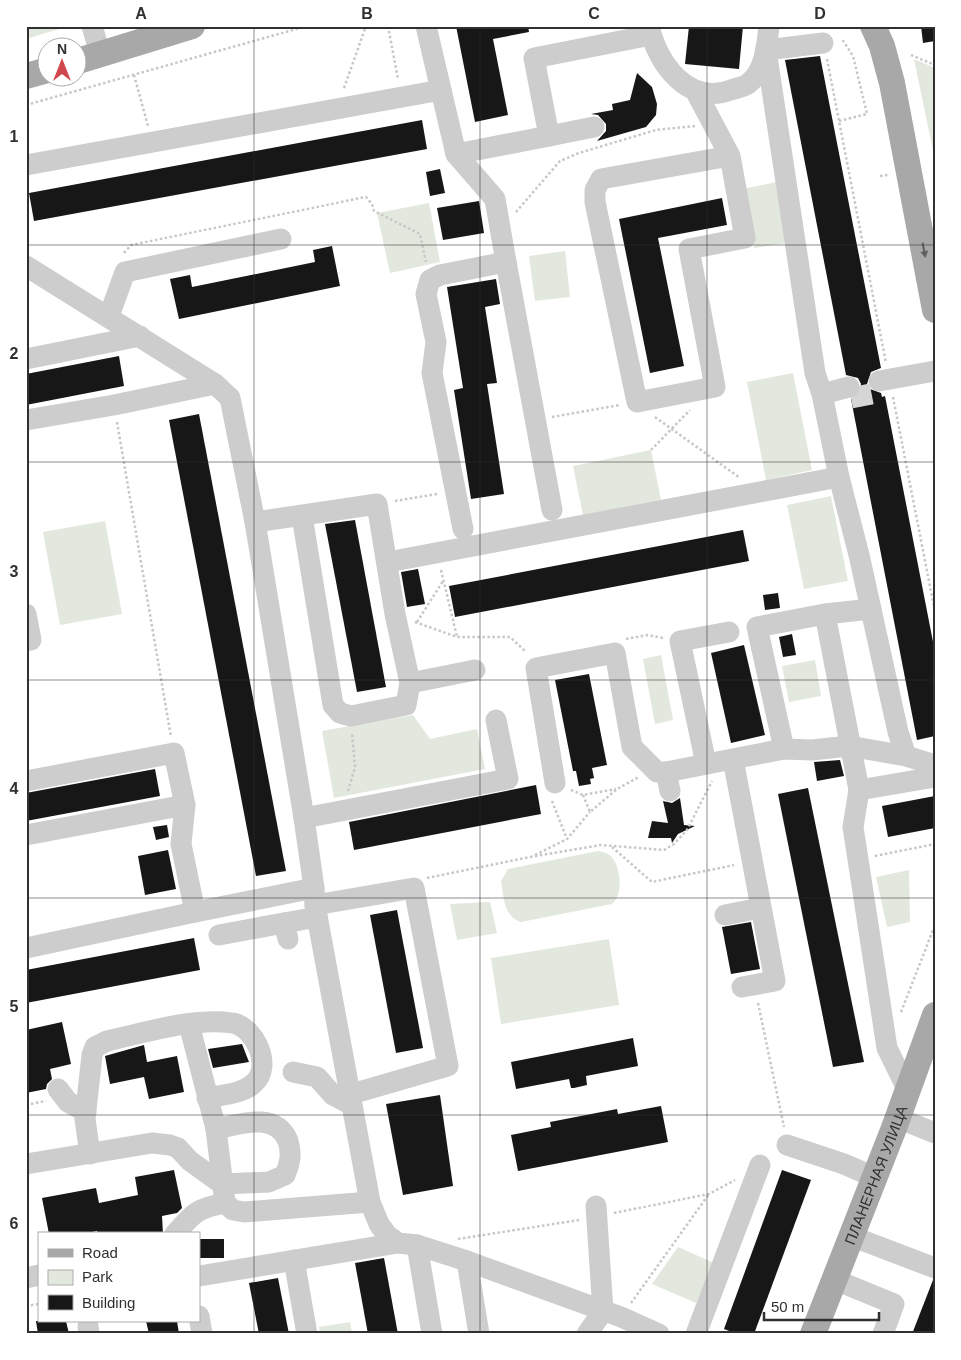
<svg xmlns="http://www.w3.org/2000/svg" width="961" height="1360" viewBox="0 0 961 1360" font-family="Helvetica,sans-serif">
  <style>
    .green { fill: #e2e8dd }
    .building { fill: #171717 }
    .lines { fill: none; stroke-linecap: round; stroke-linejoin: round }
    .minor-tunnel { stroke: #d6d6d6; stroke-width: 21; stroke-dasharray: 21 11; stroke-linecap: butt }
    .path { stroke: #c7c7c7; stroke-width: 2.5; stroke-dasharray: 2.5 2.5; stroke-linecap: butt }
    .minor { stroke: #cdcdcd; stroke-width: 21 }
    .major { stroke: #a8a8a8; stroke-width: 26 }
    .oneway { fill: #606060 }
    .grid { fill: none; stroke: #303030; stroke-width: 1; stroke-opacity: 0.55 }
    .labels { text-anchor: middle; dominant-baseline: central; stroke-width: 5; stroke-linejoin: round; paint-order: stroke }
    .street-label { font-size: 15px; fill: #303030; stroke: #fff }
    .neatline { fill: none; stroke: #303030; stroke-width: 2 }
    .grid-label { font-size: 16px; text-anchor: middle; font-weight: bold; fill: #303030 }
  </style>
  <rect width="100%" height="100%" fill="#fff"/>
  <!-- green -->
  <g class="green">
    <path d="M26 26H69L26 39Z"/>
    <path d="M914 59 935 68V160Z"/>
    <path d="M776 182 787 243 754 248 743 189Z"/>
    <path d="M429 203 440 262 390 273 377 213Z"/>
    <path d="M565 251 570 297 535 301 529 256Z"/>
    <path d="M793 373 812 470 766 480 747 382Z"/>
    <path d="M651 450 661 500 583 515 573 466Z"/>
    <path d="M831 496 848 581 804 589 787 505Z"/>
    <path d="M105 521 122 614 60 625 43 532Z"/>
    <path d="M661 655 673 720 655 724 643 659Z"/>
    <path d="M815 660 821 696 789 702 782 666Z"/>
    <path d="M413 715 430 739 477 729 485 769 334 798 322 731Z"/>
    <path d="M598 851C604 852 611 854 614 860 621 873 623 894 612 904L521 922C503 916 504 897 501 881L508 869Z"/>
    <path d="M909 870 910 922 887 927 876 877Z"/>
    <path d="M490 902 497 933 457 940 450 904Z"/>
    <path d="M609 939 619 1005 501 1024 491 958Z"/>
    <path d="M678 1247 714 1263 696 1303 652 1284Z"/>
    <path d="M350 1322 352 1334H320L319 1327Z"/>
  </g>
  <!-- building -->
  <g class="building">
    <path d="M456 26H528L529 32 493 39 508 115 475 122Z"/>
    <path d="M689 26H743L739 69 685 64Z"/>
    <path d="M921 26H935V41L923 43Z"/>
    <path d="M820 56 881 368 871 372 867 384 870 389 881 393 882 397 885 396 935 652V736L917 740 851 399 858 396 861 384 858 378 846 375 785 60Z"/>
    <path d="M637 73 652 87 657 104 656 115 646 127 597 141 606 131V124L598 115 591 114 613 110 612 104 630 100Z"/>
    <path d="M422 120 427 149 34 221 29 193Z"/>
    <path d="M440 169 445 193 430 196 426 172Z"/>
    <path d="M722 198 727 225 658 238 684 366 650 373 619 219Z"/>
    <path d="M479 201 484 233 443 240 437 208Z"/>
    <path d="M332 246 340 286 179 319 170 279 190 275 192 287 315 262 313 250Z"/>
    <path d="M496 279 500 304 485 307 497 383 487 384 504 494 471 499 454 390 463 388 447 287Z"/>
    <path d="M119 356 124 386 26 405V374Z"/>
    <path d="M199 414 286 871 256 876 169 420Z"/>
    <path d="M355 520 386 687 357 692 325 524Z"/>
    <path d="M743 530 749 561 455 617 449 586Z"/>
    <path d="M418 569 425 604 407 607 401 572Z"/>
    <path d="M778 593 780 608 765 610 763 595Z"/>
    <path d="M792 634 796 655 783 657 779 637Z"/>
    <path d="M744 645 765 735 731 743 711 653Z"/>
    <path d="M589 674 607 765 592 768 594 778 590 779 591 784 579 786 576 771H573L555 680Z"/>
    <path d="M840 760 844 776 817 781 814 762Z"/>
    <path d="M155 769 160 796 26 821V793Z"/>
    <path d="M536 785 541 814 354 850 349 822Z"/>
    <path d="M808 788 864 1062 833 1067 778 794Z"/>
    <path d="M935 796V828L888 837 882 806Z"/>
    <path d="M680 798 684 825 695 826 678 834 672 843 671 838H648L652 821 668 823 663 801 672 803Z"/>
    <path d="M167 825 169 837 156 840 153 827Z"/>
    <path d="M168 850 176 889 145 895 138 856Z"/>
    <path d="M397 910 423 1048 396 1053 370 915Z"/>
    <path d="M751 922 760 969 731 974 722 927Z"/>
    <path d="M194 938 200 970 26 1003V970Z"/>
    <path d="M62 1022 71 1064 50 1069 52 1079 47 1084 46 1089 26 1093V1030Z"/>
    <path d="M633 1038 638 1066 586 1076 587 1085 574 1088H571L569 1079 516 1089 511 1062Z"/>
    <path d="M242 1044 249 1062 213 1068 208 1049Z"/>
    <path d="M144 1045 147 1062 177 1056 184 1092 149 1099 144 1077 110 1084 105 1056Z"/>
    <path d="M440 1095 453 1186 403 1195 386 1104Z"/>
    <path d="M661 1106 668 1142 518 1171 511 1135 551 1127 550 1122 617 1109 618 1114Z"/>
    <path d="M174 1170 182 1208 177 1213 162 1216 163 1234H98L97 1231 83 1234H49L42 1198 96 1188 99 1203 138 1195 135 1177Z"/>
    <path d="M782 1170 811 1180 754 1334H737L724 1329Z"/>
    <rect x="199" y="1239" width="25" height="19"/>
    <path d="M384 1258 398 1334H368L355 1263Z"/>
    <path d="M278 1278 289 1334H259L249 1283Z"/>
    <path d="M933 1280H935V1334H912Z"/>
    <path d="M36 1321H66L69 1334H38Z"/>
    <path d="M146 1321H177L179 1334H149Z"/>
  </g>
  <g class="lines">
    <!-- minor-tunnel -->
    <path class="minor-tunnel" d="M851 398 881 392"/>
    <!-- path -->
    <g class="path">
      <path d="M388 26 398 79"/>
      <path d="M911 55 935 65"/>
      <path d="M827 59 886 363"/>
      <path d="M134 75 148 126"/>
      <path d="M344 88 366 26"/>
      <path d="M26 105 307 26"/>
      <path d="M839 121 867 114 853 56 842 39"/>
      <path d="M880 176 888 175"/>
      <path d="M516 212 560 161 579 153 656 130 695 126"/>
      <path d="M124 253 131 245 366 197 372 204 374 211 420 234 426 262"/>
      <path d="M893 397 935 612"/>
      <path d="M552 417 620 405"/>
      <path d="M655 417 740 478"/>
      <path d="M117 422 171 737"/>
      <path d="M651 450 690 410"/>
      <path d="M395 501 437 494"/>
      <path d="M441 570 457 637"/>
      <path d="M415 622 457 637H510L526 652"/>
      <path d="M417 622 443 581"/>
      <path d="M626 639 647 635 663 638"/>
      <path d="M571 790 583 795 616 789"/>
      <path d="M348 791 355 767 352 733"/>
      <path d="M583 795 590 812 617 789 639 777"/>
      <path d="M552 801 567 839"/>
      <path d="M612 847 652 882 734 865"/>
      <path d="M535 855 567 839 590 812"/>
      <path d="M875 856 935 844"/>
      <path d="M530 857 601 845 664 850 674 844 687 830 712 781"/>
      <path d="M427 878 530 857"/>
      <path d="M758 1003 784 1127"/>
      <path d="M901 1012 935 925"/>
      <path d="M26 1105 46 1101"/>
      <path d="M614 1213 709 1194 735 1180"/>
      <path d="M458 1239 579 1220"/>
      <path d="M631 1303 709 1194"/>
      <path d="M26 1306 39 1304"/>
    </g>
    <!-- minor -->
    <g class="minor">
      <path d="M92 26 100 54"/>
      <path d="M426 26 456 154 495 199 506 262 440 275 430 280 426 294 436 342 432 373 463 529"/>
      <path d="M649 26C658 64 688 106 731 90 736 88 745 87 749 83 765 71 767 44 769 26"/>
      <path d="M766 50 815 373 822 394 839 477 859 555 898 732 906 756"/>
      <path d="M766 50 823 43"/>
      <path d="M696 92 730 156 745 238 689 249 715 387 637 402 595 202V190L601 179 730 156"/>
      <path d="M549 136 594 127"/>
      <path d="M456 154 549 136 534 58 651 35"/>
      <path d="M26 165 441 90"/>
      <path d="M506 262 552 510"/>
      <path d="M26 266 215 384 230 398 255 522 304 818 314 888 315 905 370 1202 379 1224 387 1235 398 1243 417 1245 467 1261 621 1317 659 1334"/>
      <path d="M109 316 125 272 281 239"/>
      <path d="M26 359 140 336"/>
      <path d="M879 381 935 371"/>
      <path d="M822 394 849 387"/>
      <path d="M26 420 114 405 215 384"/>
      <path d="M255 522 377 504 395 614 410 683 406 705 351 716 340 713 333 705 302 516"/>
      <path d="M388 562 839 477"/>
      <path d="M26 614 31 640 26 641"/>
      <path d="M825 614 859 790 853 827 887 1048 908 1091"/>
      <path d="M410 683 475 670"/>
      <path d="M784 749 757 627 825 614 871 609"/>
      <path d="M733 759 775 981 742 987"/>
      <path d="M706 764 680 641 729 632"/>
      <path d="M666 772 670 791"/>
      <path d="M26 781 174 753 185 805 181 844 195 912 314 888"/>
      <path d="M555 783 536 668 615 653 632 747 657 772H666L784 749 812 750 849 746 906 756 935 765"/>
      <path d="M859 790 935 777"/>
      <path d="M304 818 508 779 496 720"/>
      <path d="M26 835 185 805"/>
      <path d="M315 905 414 888 448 1066 348 1095"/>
      <path d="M725 915 760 908"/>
      <path d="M219 935 284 923"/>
      <path d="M288 939 284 923 317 917"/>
      <path d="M26 948 195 912"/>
      <path d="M189 1024 216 1129 225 1203 233 1210 244 1212 370 1202"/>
      <path d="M293 1072 317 1077 333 1095 350 1104"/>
      <path d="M58 1089 68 1102 86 1112"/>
      <path d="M898 1118 935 1133"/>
      <path d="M787 1145 844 1164 874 1177"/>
      <path d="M90 1154 85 1119 92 1055 95 1047 107 1041C144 1033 194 1017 232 1023 255 1026 273 1067 254 1083 243 1094 221 1095 207 1098"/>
      <path d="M26 1164 152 1143 170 1145 178 1148 190 1161 222 1184 269 1182 285 1175C290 1163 292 1154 288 1141 276 1111 240 1124 216 1129"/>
      <path d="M175 1234C194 1213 195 1209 225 1203"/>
      <path d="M851 1236 935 1268"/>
      <path d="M417 1245 432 1334"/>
      <path d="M294 1260 307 1334"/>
      <path d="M467 1261 479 1334"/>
      <path d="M199 1276 398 1243"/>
      <path d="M26 1278 39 1275"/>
      <path d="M833 1279 894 1304 883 1334"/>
      <path d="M199 1316 202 1334"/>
      <path d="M88 1326 89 1334"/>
      <path d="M587 1334 603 1311 596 1206"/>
      <path d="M696 1334 760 1165"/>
    </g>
    <!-- major -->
    <g class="major">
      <path d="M873 26 882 46 892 83 935 310"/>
      <path d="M78 61 192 26"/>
      <path d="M26 76 48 70"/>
      <path id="s1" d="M813 1334 894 1128 935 1015"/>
    </g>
  </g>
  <!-- one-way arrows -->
  <defs><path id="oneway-solid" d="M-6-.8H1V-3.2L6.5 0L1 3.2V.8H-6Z" transform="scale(1.25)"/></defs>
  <use class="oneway" href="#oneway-solid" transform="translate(924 250) rotate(79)"/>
  <!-- grid -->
  <path class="grid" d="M254 26V1334M480 26V1334M707 26V1334M26 245H935M26 462H935M26 680H935M26 898H935M26 1115H935"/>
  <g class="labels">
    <!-- street labels -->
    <g class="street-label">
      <text stroke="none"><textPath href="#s1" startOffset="171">ПЛАНЕРНАЯ УЛИЦА</textPath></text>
    </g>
  </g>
  <!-- border -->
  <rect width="961" height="1360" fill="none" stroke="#ffffff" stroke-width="55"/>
  <!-- legend -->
  <rect x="38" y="1232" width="162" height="90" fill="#ffffff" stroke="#acacac"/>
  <rect x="48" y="1249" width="25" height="8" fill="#a8a8a8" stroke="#acacac"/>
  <text x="82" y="1258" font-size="15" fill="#303030">Road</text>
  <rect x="48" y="1270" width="25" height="15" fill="#e2e8dd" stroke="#acacac"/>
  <text x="82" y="1282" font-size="15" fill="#303030">Park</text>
  <rect x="48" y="1295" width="25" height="15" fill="#171717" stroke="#acacac"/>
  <text x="82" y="1308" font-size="15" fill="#303030">Building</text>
  <!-- north arrow -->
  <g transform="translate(62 62)"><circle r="24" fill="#ffffff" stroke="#acacac"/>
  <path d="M0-4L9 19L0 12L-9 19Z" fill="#d0484d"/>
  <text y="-8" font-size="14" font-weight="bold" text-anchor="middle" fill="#303030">N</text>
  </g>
  <!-- scale -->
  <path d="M764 1312v8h115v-8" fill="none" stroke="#303030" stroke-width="2.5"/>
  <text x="771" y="1312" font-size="15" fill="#303030" stroke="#ffffff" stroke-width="4" paint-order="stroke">50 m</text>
  <rect x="28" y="28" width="906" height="1304" class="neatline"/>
  <g class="grid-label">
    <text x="141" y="19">A</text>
    <text x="367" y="19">B</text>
    <text x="594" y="19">C</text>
    <text x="820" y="19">D</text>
    <text x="14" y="142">1</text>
    <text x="14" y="359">2</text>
    <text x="14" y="577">3</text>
    <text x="14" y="794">4</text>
    <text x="14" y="1012">5</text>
    <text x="14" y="1229">6</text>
  </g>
</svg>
